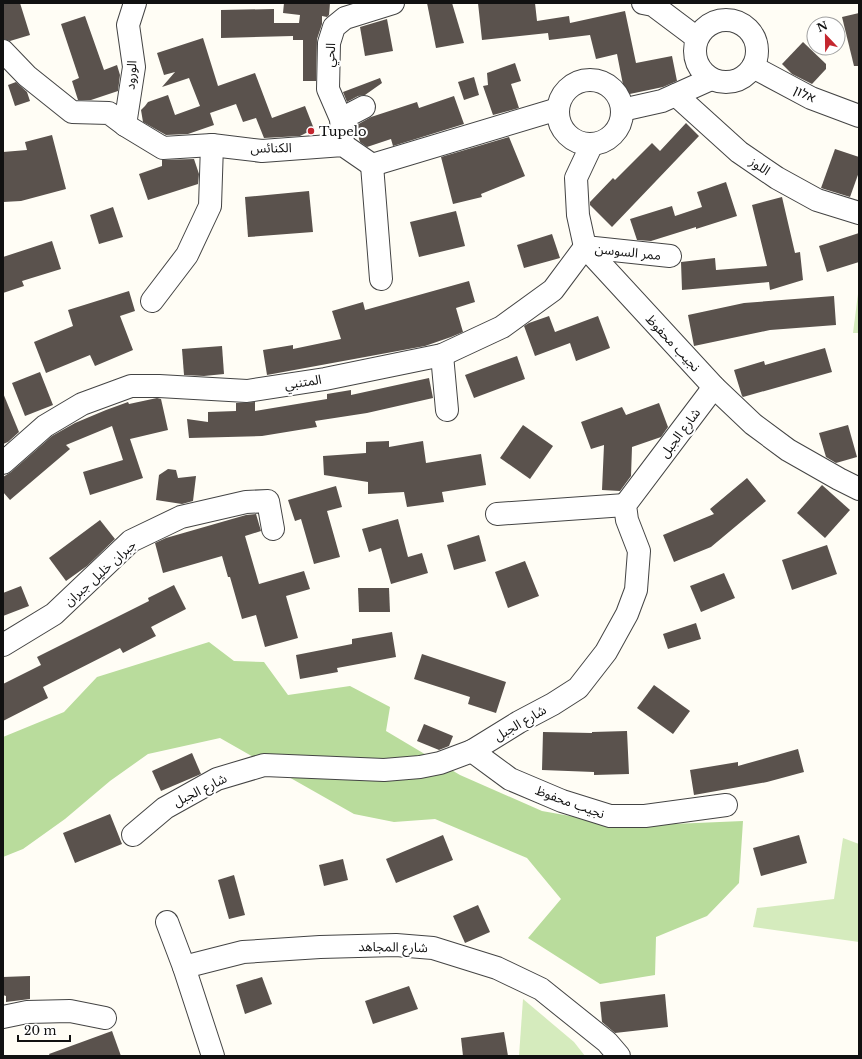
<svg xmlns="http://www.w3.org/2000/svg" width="862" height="1059" viewBox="0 0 862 1059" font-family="'Libre Baskerville','Noto Sans Arabic',Heebo,serif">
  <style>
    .green { fill: #d5ebbd }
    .forest { fill: #b9dc9c }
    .building { fill: #5a524d }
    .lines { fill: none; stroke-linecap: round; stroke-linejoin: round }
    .minor-casing { stroke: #444; stroke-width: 24 }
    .minor { stroke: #fff; stroke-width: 22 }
    .poi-dot { fill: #c4262e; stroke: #fff; stroke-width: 1.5 }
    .labels { text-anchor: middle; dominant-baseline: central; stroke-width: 4; stroke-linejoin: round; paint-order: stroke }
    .street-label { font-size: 13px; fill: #111; stroke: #fff }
    .poi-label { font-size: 13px; fill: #111; stroke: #fff; text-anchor: start }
  </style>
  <rect width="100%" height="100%" fill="#fffdf5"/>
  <!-- green -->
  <g class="green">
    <path d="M859 286V333H853Z"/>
    <path d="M843 838 859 844V942L753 927 757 908 834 899Z"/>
    <path d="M523 999 574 1042 585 1056H519Z"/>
  </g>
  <!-- forest -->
  <path class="forest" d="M209 642 234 661 264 662 288 695 350 686 390 707 386 731 460 775 542 811 626 826 743 821 739 883 707 916 656 937 655 975 600 984 528 938 561 899 527 858 435 819 394 822 354 814 220 738 148 754 110 781 65 819 23 849 3 857V737L64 712 97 677Z"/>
  <!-- building -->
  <g class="building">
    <path d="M3 3H20L30 35 10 41 3 39Z"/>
    <path d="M284 3H330L329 15 327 17 322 16V24L317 39 316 81H303V40H293V36L221 38V10L274 9V23H299L300 15 283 13Z"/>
    <path d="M427 3H452L464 43 436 48Z"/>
    <path d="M478 3H535L537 21 569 16 570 23 625 11 636 63 672 56 677 81 663 87 625 95 617 54 596 59 590 35 549 40 548 33 482 40Z"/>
    <path d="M859 13V66H854L842 17Z"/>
    <path d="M85 16 104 70 117 65 120 75 118 91 91 100H78L72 81 79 78 61 24Z"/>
    <path d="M387 19 393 51 365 56 360 27Z"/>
    <path d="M203 38 218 86 255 73 272 118 305 106 314 129 300 136 264 138 256 118 243 122 236 104 210 113 214 125 188 134 166 135 143 122 141 110 145 106 148 102 168 95 175 115 200 106 189 78 162 87 175 72 164 75 157 53Z"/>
    <path d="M803 42 826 64V69L812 84 792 74 782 64Z"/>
    <path d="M515 63 521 81 511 84 519 108 493 115 483 86 488 85 487 73Z"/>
    <path d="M474 77 479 95 464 100 458 82Z"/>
    <path d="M380 78 382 83 365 95 358 96 347 102 343 92Z"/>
    <path d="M16 82 27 92 30 101 15 106 8 85Z"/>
    <path d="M454 96 464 124 393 146 391 139 367 147 360 142 355 126 371 117 417 102 419 108Z"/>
    <path d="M686 123 699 136 612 227 590 205V202L613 178 615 180 652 143 660 151Z"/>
    <path d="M52 135 66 189 21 201 3 202V152L27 150 25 142Z"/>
    <path d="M509 137 525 176 481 194 482 197 453 204 441 157Z"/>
    <path d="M835 149 859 157V172L850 197 821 188Z"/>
    <path d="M194 159 199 174 198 184 148 200 139 174 162 166V160Z"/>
    <path d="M726 182 737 216 696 229V227L651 241 637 240 630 219 672 206 675 216 702 207 697 192Z"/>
    <path d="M309 191 313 232 248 237 245 197Z"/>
    <path d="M782 197 795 253 800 252 803 280 770 290 769 282 682 290 681 262 715 258 716 270 767 266 752 205Z"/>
    <path d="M113 207 123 237 99 244 90 215Z"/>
    <path d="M456 211 465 246 419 257 410 222Z"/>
    <path d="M859 233V262L827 272 819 246Z"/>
    <path d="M552 234 560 258 524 268 517 245Z"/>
    <path d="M52 241 61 269 22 281 24 286 3 293V257Z"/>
    <path d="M469 281 475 302 456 308 463 332 451 337 425 346 267 375 263 350 293 345V349L341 339 332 311 363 302 365 310Z"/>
    <path d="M129 291 135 311 120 316 133 350 95 366 90 355 46 373 34 342 73 326 68 310Z"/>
    <path d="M834 296 836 325 770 330 694 346 688 315 744 303Z"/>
    <path d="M549 316 555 332 598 316 610 348 576 361 570 343 535 356 524 326 529 323Z"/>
    <path d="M222 346 224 374 204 376 184 375 182 349Z"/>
    <path d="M825 348 832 372 743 397 742 396 734 370 764 361 765 365Z"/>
    <path d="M517 356 525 379 474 398 465 375Z"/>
    <path d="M40 372 53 405 25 416 12 383Z"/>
    <path d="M429 378 433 398 367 413 315 421 317 427 262 436 189 438 187 419 208 422V412L236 411V403L255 402V411L327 399V394L351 390V395Z"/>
    <path d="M3 393 19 432 8 442 3 444Z"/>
    <path d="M157 398 161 399 168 430 130 439 143 478 90 495 83 472 123 460 112 426 66 445 70 449 10 500 3 492V477L11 472 52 436 75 423 106 410 128 402 129 404Z"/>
    <path d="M659 403 668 427 661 437 632 447 631 476 620 491 602 490 604 445 591 449 581 422 622 407 626 415Z"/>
    <path d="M523 425 553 446 530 479 500 458Z"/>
    <path d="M848 425 857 457 836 463 826 457 819 433Z"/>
    <path d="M389 441V447L423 441 426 463 481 454 486 485 442 492 444 502 407 507 404 492 368 494V482L324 475 323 456 366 453V442Z"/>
    <path d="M168 469 176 470 178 478 196 476 193 501 182 504 156 500 159 475Z"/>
    <path d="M747 478 766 501 711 547 674 562 663 535 714 514 710 509Z"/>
    <path d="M822 485 850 510 825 538 797 513Z"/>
    <path d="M336 486 342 507 327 511 340 557 314 564 301 519 295 521 288 500Z"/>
    <path d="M256 514 261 531 245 536 259 584 304 571 310 589 286 596 298 638 265 647 256 615 242 619 230 577H228L222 556 163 573 155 543 166 538 246 515Z"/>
    <path d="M398 519 408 557 422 553 428 573 391 584 381 548 369 552 362 529Z"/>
    <path d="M100 520 115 539 87 566 66 581 49 558Z"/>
    <path d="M479 535 486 561 454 570 447 545Z"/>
    <path d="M827 545 837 574 792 590 782 560Z"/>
    <path d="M525 561 539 596 508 608 495 572Z"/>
    <path d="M724 573 735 598 701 612 690 586Z"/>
    <path d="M174 585 186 609 151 627 156 636 123 653 120 648 43 687 48 698 3 721V684L41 665 37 657 149 601 148 598Z"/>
    <path d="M21 586 29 606 3 616V593Z"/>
    <path d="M358 588H389L390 612H359Z"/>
    <path d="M696 623 701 639 668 649 663 634Z"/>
    <path d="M392 632 396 657 337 668 338 672 300 679 296 655 352 644V639Z"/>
    <path d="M422 654 506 682 496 713 468 704 470 697 414 679Z"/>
    <path d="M654 685 690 711 673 734 637 708Z"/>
    <path d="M424 724 453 736 449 746 439 750 417 741Z"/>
    <path d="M627 731 629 774 594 775V772L542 770 543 732 592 733V732Z"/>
    <path d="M798 749 804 772 767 782 694 795 690 770 738 762V766Z"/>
    <path d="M192 753 201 774 161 791 152 771Z"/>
    <path d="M110 814 122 844 75 863 63 833Z"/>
    <path d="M443 835 453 860 396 883 386 859Z"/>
    <path d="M799 835 807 863 761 876 753 848Z"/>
    <path d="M343 859 348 880 324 886 319 865Z"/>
    <path d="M234 875 245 915 229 919 218 880Z"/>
    <path d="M478 905 490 932 465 943 453 916Z"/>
    <path d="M30 976V999L6 1002V996L3 995V977Z"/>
    <path d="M262 977 272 1004 245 1014 236 985Z"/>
    <path d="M409 986 418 1009 373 1024 365 1001Z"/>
    <path d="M665 994 668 1027 615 1033 602 1022 600 1002Z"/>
    <path d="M112 1031 121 1056H50L49 1054Z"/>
    <path d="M504 1032 508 1056H463L461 1038Z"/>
  </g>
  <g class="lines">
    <defs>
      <g id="minor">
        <path d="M643 3 653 5 697 38"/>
        <circle cx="726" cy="51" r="31"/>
        <path d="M3 51 27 76 72 112 109 113 125 125 163 148 212 145 262 151 343 145 372 165 558 109"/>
        <path d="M753 67 811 98 859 116"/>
        <circle cx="590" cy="112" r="32"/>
        <path d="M676 95 739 152 777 178 817 200 859 213"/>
        <path d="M622 110 662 101 711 79"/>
        <path d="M341 119 364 107"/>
        <path d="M125 125 134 67 128 25 135 3"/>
        <path d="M592 144 576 178 578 215 585 247 714 387 753 424 788 450 839 479 859 489"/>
        <path d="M343 145 341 119 328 89 329 43 334 27 345 18 393 3"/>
        <path d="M372 165 381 279"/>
        <path d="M585 247 670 256"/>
        <path d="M152 301 187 255 210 206 212 145"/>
        <path d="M442 355 447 410"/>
        <path d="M3 463 45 426 82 404 131 386H159L247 391 325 379 442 355 502 327 553 290 585 247"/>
        <path d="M497 514 625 505"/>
        <path d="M3 645 54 614 131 541 181 517 246 502 268 501 273 529"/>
        <path d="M472 751 510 779 562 801 610 816H645L726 805"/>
        <path d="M133 835 165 808 217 779 264 765 384 770 420 767 440 763 472 751 519 722 553 704 578 688 606 652 627 614 636 590 639 551 627 520 625 505 714 387"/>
        <path d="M167 922 184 967 213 1056"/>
        <path d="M184 967 243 952 320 947 396 945 433 948 497 968 541 989 607 1042 619 1056"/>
        <path d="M3 1017 27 1012 70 1011 105 1018"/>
      </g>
    </defs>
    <!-- minor casing -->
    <use href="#minor" class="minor-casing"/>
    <!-- minor -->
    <use href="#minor" class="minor"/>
  </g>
  <!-- markers -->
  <circle class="poi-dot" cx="311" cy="131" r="4"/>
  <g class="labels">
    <!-- street labels -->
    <g class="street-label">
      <text transform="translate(330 55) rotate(-86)">الحي</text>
      <text transform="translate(131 75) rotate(-86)">الورود</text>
      <text transform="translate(805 94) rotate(26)">אלון</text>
      <text transform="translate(271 148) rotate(-1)">الكنائس</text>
      <text transform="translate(760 166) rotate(34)">اللوز</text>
      <text transform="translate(628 252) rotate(6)">ممر السوسن</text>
      <text transform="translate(673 343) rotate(47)">نجيب محفوظ</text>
      <text transform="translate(303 382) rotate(-9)">المتنبي</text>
      <text transform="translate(680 433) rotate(-53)">شارع الجبل</text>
      <text transform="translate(100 573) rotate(-42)">جبران خليل جبران</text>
      <text transform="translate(520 723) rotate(-30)">شارع الجبل</text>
      <text transform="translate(200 790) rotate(-26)">شارع الجبل</text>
      <text transform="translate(570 802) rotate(20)">نجيب محفوظ</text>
      <text transform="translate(393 947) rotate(1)">شارع المجاهد</text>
    </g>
    <!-- poi labels -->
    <g class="poi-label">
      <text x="319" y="131">Tupelo</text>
    </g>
  </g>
  <!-- border -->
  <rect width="862" height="1059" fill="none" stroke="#111111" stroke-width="8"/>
  <!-- north arrow -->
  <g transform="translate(826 36) rotate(338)"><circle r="19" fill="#ffffff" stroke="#a0a0a0"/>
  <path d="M0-3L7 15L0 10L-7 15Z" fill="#c4262e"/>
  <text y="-6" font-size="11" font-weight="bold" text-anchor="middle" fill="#111111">N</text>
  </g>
  <!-- scale -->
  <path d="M18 1035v6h52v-6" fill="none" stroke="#111111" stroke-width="2"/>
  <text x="24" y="1035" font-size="12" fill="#111111" stroke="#ffffff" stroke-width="3" paint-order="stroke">20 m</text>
</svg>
